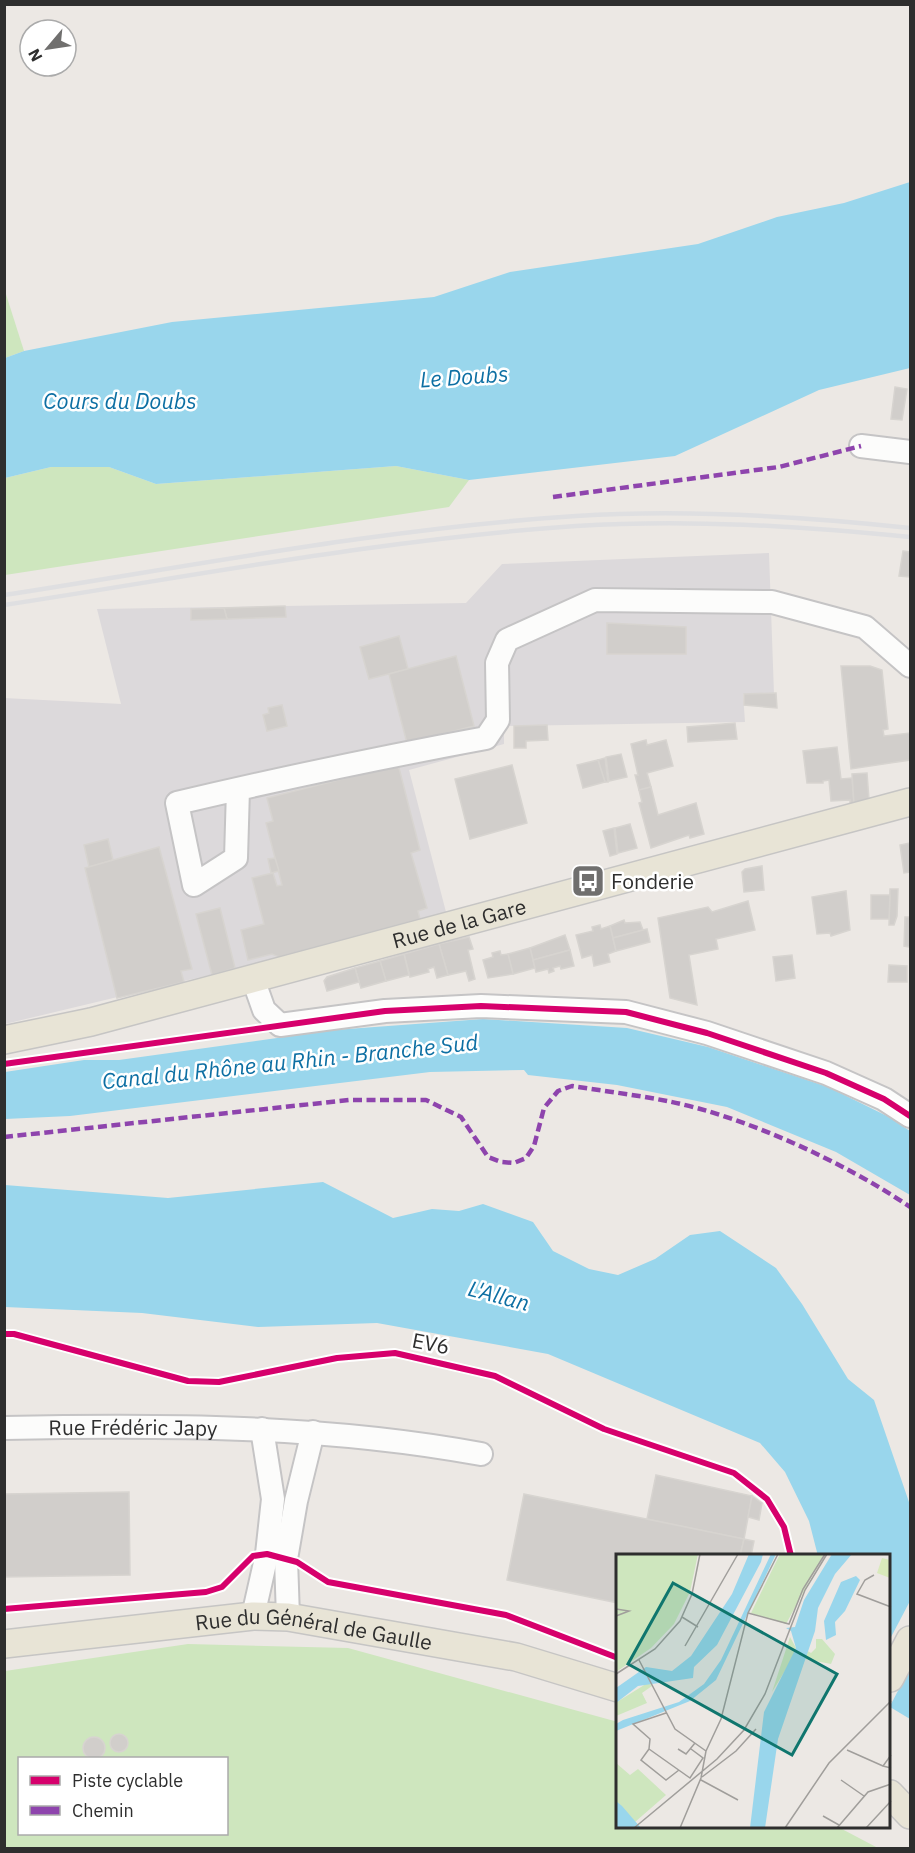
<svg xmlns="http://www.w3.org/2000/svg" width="915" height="1853" viewBox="0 0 915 1853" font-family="'IBM Plex Sans',sans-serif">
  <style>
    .industrial { fill: #dcd9db }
    .green { fill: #cee6be; fill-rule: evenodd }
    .water { fill: #99d6ec }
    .pier { fill: #ece8e4 }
    .building { fill: #d1cecb; stroke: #d7d4d0; stroke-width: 1.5 }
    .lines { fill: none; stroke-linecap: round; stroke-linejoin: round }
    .minor-casing { stroke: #c5c4c5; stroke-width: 26 }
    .major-casing { stroke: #c6c5c4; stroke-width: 30 }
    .minor { stroke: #fcfcfb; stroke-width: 22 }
    .major { stroke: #e8e4d6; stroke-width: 27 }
    .rail { stroke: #dfdfe1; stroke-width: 4.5 }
    .quiet { stroke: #8e44ad; stroke-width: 4.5; stroke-dasharray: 9 4.5; stroke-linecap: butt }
    .cycleway-casing { stroke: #fff; stroke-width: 10 }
    .cycleway { stroke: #d6006c; stroke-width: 6 }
    .labels { text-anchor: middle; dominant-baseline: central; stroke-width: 5; stroke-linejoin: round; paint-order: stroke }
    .poi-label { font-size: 21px; fill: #2e2e2e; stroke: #fff; text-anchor: start }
    .street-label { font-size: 21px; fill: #2e2e2e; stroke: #fff }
    .water-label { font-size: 22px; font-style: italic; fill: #0d6fa3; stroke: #fff }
    .inset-road { fill: none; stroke: #a09e9b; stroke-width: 1.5 }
    .view { fill: #0f766e; fill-opacity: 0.15; stroke: #0f766e; stroke-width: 3 }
    .inset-edge { fill: none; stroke: #2e2e2e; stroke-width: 3 }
  </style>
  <rect width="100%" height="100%" fill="#ece8e4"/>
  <!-- industrial -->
  <path class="industrial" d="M769 553 774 694H743L745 722 504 726V744L409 770 446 912 251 965 5 1024 4 698 121 704 97 609 466 603 502 564Z"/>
  <!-- green -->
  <g class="green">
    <path d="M4 288 24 351 5 358H4Z"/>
    <path d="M396 466 469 480 449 507 5 575V478L51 467H109L156 484Z"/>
    <path d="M188 1644 348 1648 618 1722V1828H840L878 1848H5V1671ZM20 1758H226V1834H20Z"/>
  </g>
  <!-- water -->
  <g class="water">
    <path d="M910 182V368L819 390 675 456 469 480 396 466 156 484 109 467H51L5 478V358L24 351 172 322 434 297 510 272 698 244 777 217 844 203Z"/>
    <path d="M483 1019 627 1028 708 1047 828 1087 887 1116 910 1131V1195L836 1152 727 1107 617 1085 528 1075 524 1070 430 1072 70 1116 5 1119V1072L84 1060H119L334 1030Z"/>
    <path d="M323 1182 393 1218 432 1209 459 1211 483 1204 533 1222 553 1251 589 1269 618 1275 655 1259 690 1235 720 1231 776 1268 802 1304 848 1379 874 1400 910 1505V1719L890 1707V1556H818L809 1521 785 1472 760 1443 548 1354 377 1323 258 1327 142 1313 5 1307V1185L168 1198Z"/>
  </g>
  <!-- pier -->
  <path class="pier" d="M910 1601V1668L890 1706V1639Z"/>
  <!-- building -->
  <g class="building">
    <path d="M895 387 907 389 902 420 891 419Z"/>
    <path d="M903 551 910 552V577L899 576Z"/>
    <path d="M285 606 286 617 227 619 224 608Z"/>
    <path d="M224 608 227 619 191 620V609Z"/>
    <path d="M607 623 686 627V654H607Z"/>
    <path d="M399 636 408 669 369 679 360 647Z"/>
    <path d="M456 656 474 726 407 743 389 674Z"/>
    <path d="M841 666H870L882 670 888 729 883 730 884 736 910 733V760L851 769Z"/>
    <path d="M776 693 777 708 744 705V694Z"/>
    <path d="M282 705 287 726 267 731 263 715 269 713 268 708Z"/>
    <path d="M735 723 737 739 688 742 687 727Z"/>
    <path d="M547 725 548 740 526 741V748H514V726Z"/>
    <path d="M646 740 647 745 666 740 673 766 647 773 651 787 639 790 635 775H638L631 744Z"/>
    <path d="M837 747 841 779 852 778 854 804 850 805V800L831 801 829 780 823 781V783H807L803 751Z"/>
    <path d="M621 754 627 777 609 781 606 757Z"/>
    <path d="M605 758 608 782H605L598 760Z"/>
    <path d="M598 760 605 782 583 788 577 765Z"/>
    <path d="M398 764 420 850 411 853 427 908 418 911 420 919 279 957 272 954 248 960 241 930 264 924 252 878 273 873 277 886 282 885 266 823 273 821 267 798 362 774 360 768Z"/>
    <path d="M512 765 527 823 470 839 455 779Z"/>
    <path d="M867 773 869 800 854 804 852 774Z"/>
    <path d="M651 787 658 815 696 803 704 834 690 838 689 835 651 848 639 803 642 802 639 790Z"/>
    <path d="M630 824 637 848 618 853 615 828Z"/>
    <path d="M614 828 617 854 610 856 603 831Z"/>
    <path d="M108 839 113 860 89 867 84 845Z"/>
    <path d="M910 843V872L904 873 900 845Z"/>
    <path d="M159 847 192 969 181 971 184 982 117 998 85 868Z"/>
    <path d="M275 858 279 871 271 873 268 859Z"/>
    <path d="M762 866 764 890 744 892 742 872 745 869Z"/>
    <path d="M890 889H898L897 916 894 925H889Z"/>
    <path d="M846 891 850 930 831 936 830 933 817 934 812 897Z"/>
    <path d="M871 895H890L889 919H871Z"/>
    <path d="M748 901 755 930 716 939 718 949 689 955 697 1005 670 998 658 918 708 907 712 912Z"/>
    <path d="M220 908 235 968 212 975 196 914Z"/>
    <path d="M905 917H910V947L904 946Z"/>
    <path d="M624 920 625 923 640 922 643 930 613 938 610 926Z"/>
    <path d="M600 925 601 929 610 926 616 951 608 954 610 962 594 966 592 955 582 958 576 935 593 931 592 927Z"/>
    <path d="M647 929 650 942 616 951 613 938Z"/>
    <path d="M565 935 570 950 533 960 530 948Z"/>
    <path d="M469 937 473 949 468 950 475 979 469 981 466 971 448 975 439 944Z"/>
    <path d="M439 944 448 975 437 978 434 967 428 969 429 972 410 977 404 954Z"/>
    <path d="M530 948 535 968 513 974 508 954Z"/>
    <path d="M570 950 574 966 561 969 560 966 553 968 554 971 549 973 548 969 536 972 533 960Z"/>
    <path d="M500 951 501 955 508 954 513 974 488 978 483 960 493 957 492 953Z"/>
    <path d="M404 954 409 975 386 981 380 961Z"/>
    <path d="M792 955 795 978 776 981 773 957Z"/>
    <path d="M380 961 386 981 361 988 355 968Z"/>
    <path d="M889 965 907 966V982H888Z"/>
    <path d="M355 968 359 982 327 991 324 981 327 977Z"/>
    <path d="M656 1475 752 1496 744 1539 647 1519Z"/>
    <path d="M129 1492 130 1575 4 1577V1494Z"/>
    <path d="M524 1494 744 1539 740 1556H618V1603L507 1580Z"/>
    <path d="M752 1496 762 1503 759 1520 748 1517Z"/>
    <path d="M744 1539 754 1541 751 1556H740Z"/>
    <circle cx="119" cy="1743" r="9"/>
    <circle cx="94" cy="1748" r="11"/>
  </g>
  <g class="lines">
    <defs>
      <g id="minor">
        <path d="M861 446 910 452"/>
        <path d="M238 789 236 858 194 885 177 803C279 779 382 757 486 738L498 720 497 663 507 640 595 600 772 602 865 627 910 666"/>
        <path d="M253 979 264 1010 280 1025 385 1011 481 1006 626 1012 707 1033 826 1073 884 1099 910 1116"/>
        <path id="s1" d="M4 1428C164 1425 323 1425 481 1454"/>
        <path d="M253 1616 267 1554 273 1499 262 1429"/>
        <path d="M288 1617 286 1559 296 1501 313 1432"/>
      </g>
      <g id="major">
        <path id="s2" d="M4 1040 91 1022 910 802"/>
        <path id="s3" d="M4 1644 253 1616 288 1617 516 1657 618 1688"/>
        <path d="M890 1678 910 1640"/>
        <path d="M890 1794 910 1815"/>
      </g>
    </defs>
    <!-- minor casing -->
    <use href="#minor" class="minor-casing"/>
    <!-- major casing -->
    <use href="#major" class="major-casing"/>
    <!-- minor -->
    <use href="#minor" class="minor"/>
    <!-- major -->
    <use href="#major" class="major"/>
    <!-- rail -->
    <g class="rail">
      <path d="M4 595C192 566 387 528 576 516 688 509 800 516 910 528"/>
      <path d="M4 605C194 576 385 539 576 526 688 519 799 526 910 537"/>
    </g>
    <!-- quiet -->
    <g class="quiet">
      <path d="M553 497 779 467 861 446"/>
      <path d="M4 1137 349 1100H426L461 1117 488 1157 501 1162 514 1163 526 1158 534 1146 544 1108 558 1091 572 1086C604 1091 636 1095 667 1101 744 1116 846 1163 910 1207"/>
    </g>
    <defs>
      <g id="cycleway">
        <path d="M4 1064 385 1011 481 1006 626 1012 707 1033 826 1073 884 1099 910 1116"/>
        <path d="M4 1334H14L188 1381 219 1382 337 1358 395 1353 495 1376 604 1429 734 1473 767 1499 784 1527 791 1556"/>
        <path d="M4 1609 206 1592 222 1587 253 1556 267 1554 297 1562 328 1582 506 1615 618 1658"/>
      </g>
    </defs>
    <!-- cycleway casing -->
    <use href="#cycleway" class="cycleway-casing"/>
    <!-- cycleway -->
    <use href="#cycleway" class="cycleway"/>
  </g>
  <!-- icons -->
  <defs>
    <symbol id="bus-square" viewBox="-11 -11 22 22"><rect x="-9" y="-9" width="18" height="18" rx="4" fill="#706f6e" stroke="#fff"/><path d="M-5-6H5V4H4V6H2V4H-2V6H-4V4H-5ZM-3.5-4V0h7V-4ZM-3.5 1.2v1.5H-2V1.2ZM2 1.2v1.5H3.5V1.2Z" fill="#fff"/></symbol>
  </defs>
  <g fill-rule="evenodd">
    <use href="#bus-square" x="569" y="862" width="38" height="38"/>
  </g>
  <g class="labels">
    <!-- poi labels -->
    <g class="poi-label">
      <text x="611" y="881">Fonderie</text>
    </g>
    <!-- street labels -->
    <g class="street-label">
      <text stroke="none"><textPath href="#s2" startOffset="470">Rue de la Gare</textPath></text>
      <text transform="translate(431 1343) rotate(11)">EV6</text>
      <text stroke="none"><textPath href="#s1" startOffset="129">Rue Frédéric Japy</textPath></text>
      <text stroke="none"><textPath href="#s3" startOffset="312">Rue du Général de Gaulle</textPath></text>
    </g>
    <!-- water labels -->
    <g class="water-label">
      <text transform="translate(464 376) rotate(-4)">Le Doubs</text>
      <text x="120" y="400">Cours du Doubs</text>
      <text transform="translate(290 1061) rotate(-6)">Canal du Rhône au Rhin - Branche Sud</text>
      <text transform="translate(499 1295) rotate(15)">L'Allan</text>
    </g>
  </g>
  <!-- overview -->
  <g transform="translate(616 1554)">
    <rect width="274" height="274" fill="#ece8e4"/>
    <path d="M0 0H82L74 38 58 70 35 94 0 118ZM164 0H208L170 70 135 59ZM174 83 180 94 178 102 156 138ZM200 85H206L219 100 215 110 189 105 190 96 195 99 200 94ZM33 128 36 132 26 139 31 149 0 162 1 148ZM0 209 14 221 22 215 50 241 19 268 0 247Z" fill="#cee6be"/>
    <path d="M266 4 274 6V24L261 19Z" fill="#d9eabb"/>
    <path d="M133 0H147L145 8 101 91 78 113 77 124 22 132 0 149V134L30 113 56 117 75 102 116 40ZM155 0H160L100 126 74 147 0 177V170L7 166 63 148 88 130 105 106ZM216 0H236L219 20 202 54 199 77 162 185 149 274H134L148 158 180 94 175 77 170 74 179 73 188 46ZM240 22 244 26 229 57 219 68 220 81 210 86 208 67 225 28ZM0 247 6 252 25 274H0Z" fill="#99d6ec"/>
    <path class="inset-road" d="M258 21 249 26 241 40 275 53M0 55 13 57 0 62M132 59 173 70 187 35 209 0M66 63 82 73M69 92 122 0M23 106 59 175 90 197M0 120 39 95 64 67 76 40 84 0M50 159 17 170 34 185 33 195 74 224 87 204 75 195M33 195 25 206 50 226 63 216M62 195 70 200 79 189M231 196 267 212M90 197 105 165 132 59 162 0M275 201 267 212 275 214M86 223 120 197 140 175M85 226 122 246M225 226 248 242M207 262 223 271M18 274 101 205 128 176 149 140 189 36 211 0M64 274 85 224 90 197M169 274 213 209 275 147M221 274 252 238 275 230M250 274 275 247"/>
    <path class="view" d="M57 29 221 120 176 201 12 110Z"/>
    <rect width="274" height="274" class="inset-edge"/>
  </g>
  <!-- border -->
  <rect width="915" height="1853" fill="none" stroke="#2e2e2e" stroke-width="12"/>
  <!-- legend -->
  <rect x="18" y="1757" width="210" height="78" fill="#ffffff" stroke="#ababab" stroke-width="1.5"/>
  <rect x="30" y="1776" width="30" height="9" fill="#d6006c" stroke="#ababab" stroke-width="1.5"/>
  <text x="72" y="1787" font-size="18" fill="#2e2e2e">Piste cyclable</text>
  <rect x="30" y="1806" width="30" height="9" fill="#8e44ad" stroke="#ababab" stroke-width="1.5"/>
  <text x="72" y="1817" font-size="18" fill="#2e2e2e">Chemin</text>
  <!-- north arrow -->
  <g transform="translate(48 48) rotate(241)"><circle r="28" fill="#ffffff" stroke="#ababab" stroke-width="1.5"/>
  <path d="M0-4.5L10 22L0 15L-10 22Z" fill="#706f6e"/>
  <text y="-9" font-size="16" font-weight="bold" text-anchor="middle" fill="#2e2e2e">N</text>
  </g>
</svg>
